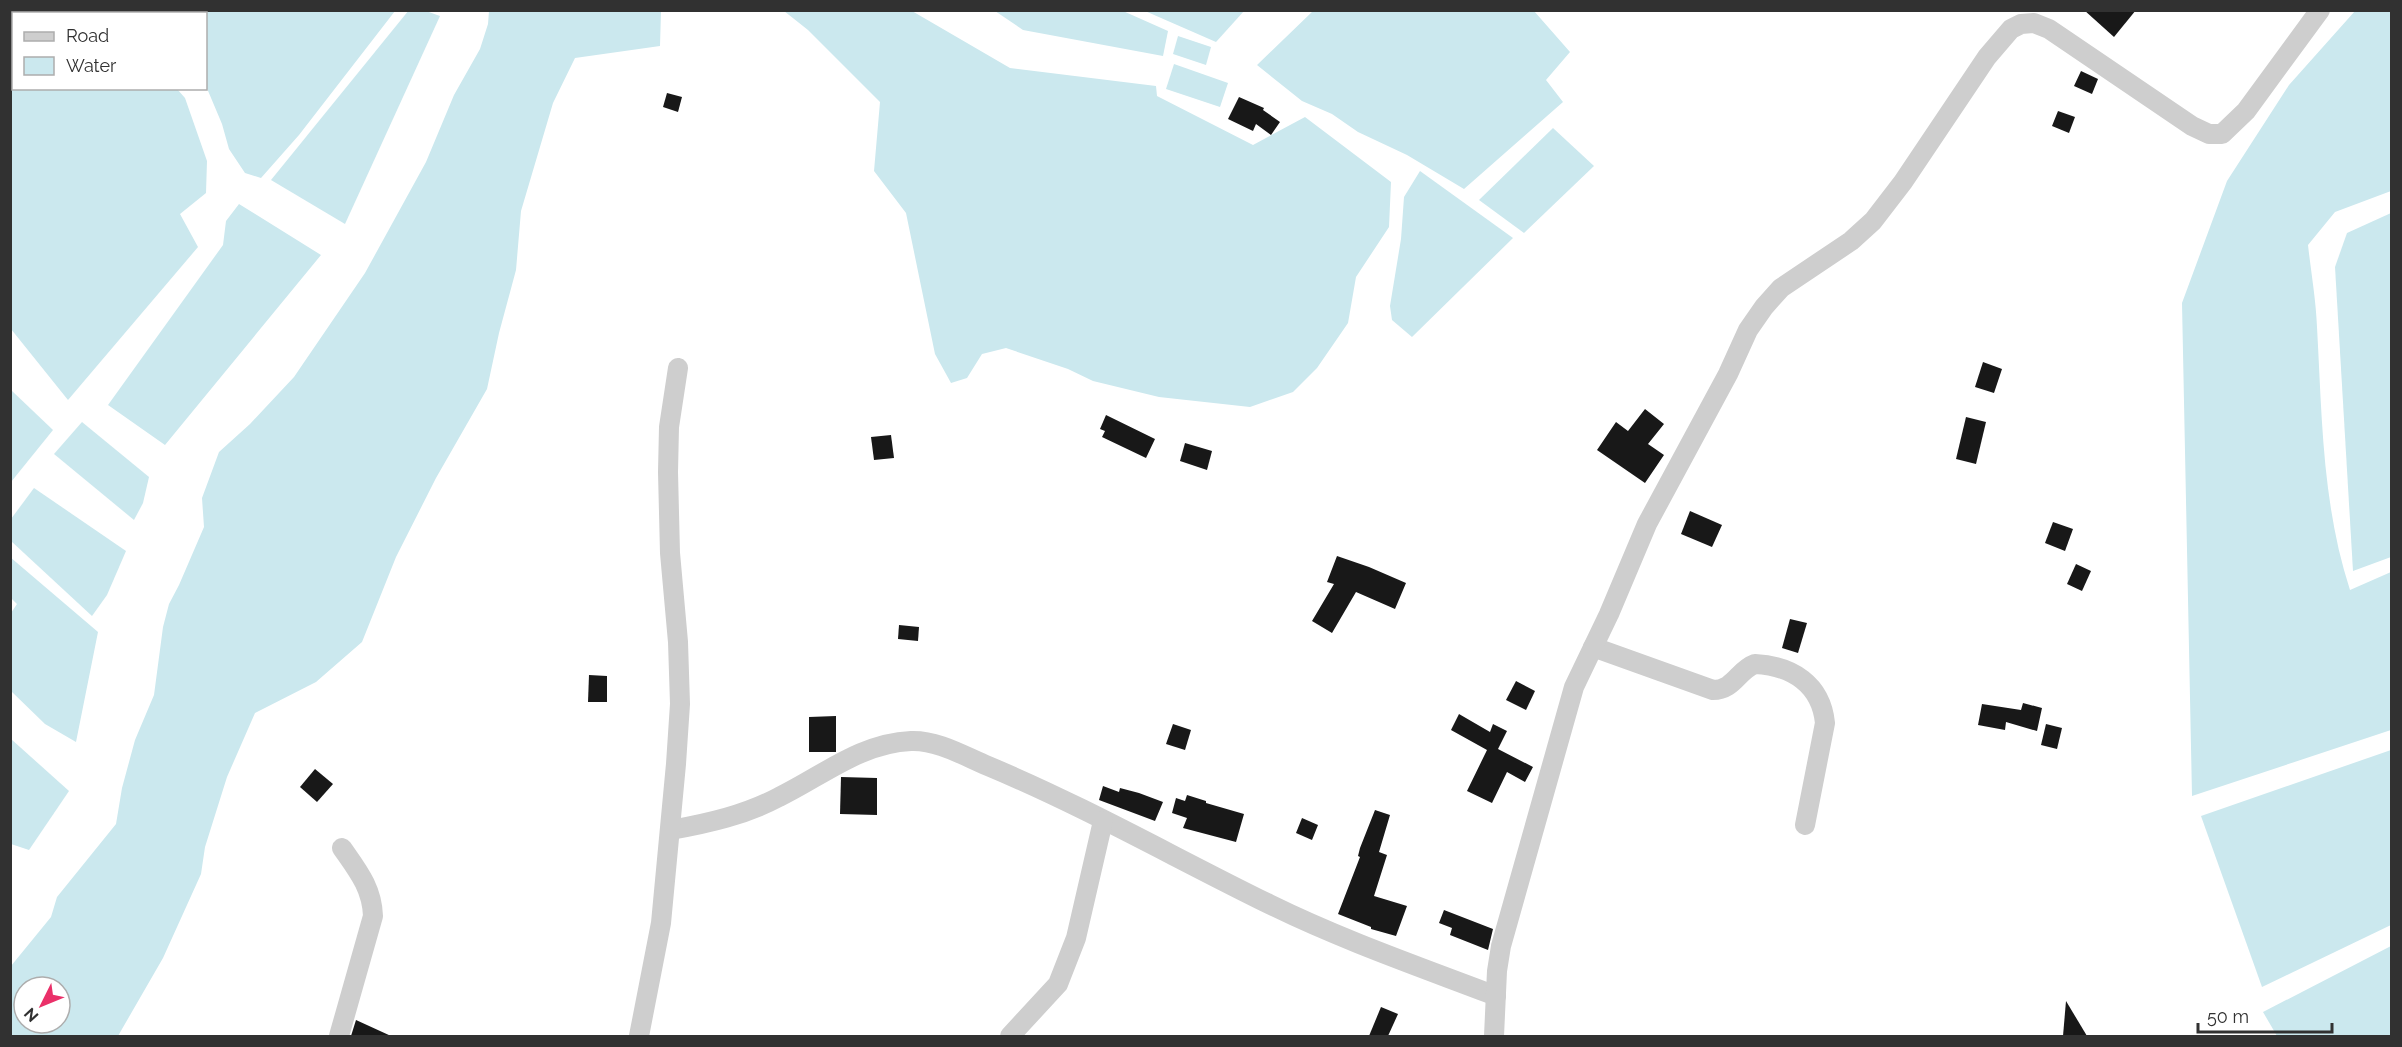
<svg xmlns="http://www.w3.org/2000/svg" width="2402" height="1047" viewBox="0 0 2402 1047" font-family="Raleway,sans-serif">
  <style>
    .water { fill: #cbe8ee; fill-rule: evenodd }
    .building { fill: #181818 }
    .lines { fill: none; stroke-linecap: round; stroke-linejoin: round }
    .street { stroke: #cecece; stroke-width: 20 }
  </style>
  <rect width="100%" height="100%" fill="#fff"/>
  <!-- water -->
  <g class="water">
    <path d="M409 10 426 11 440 16 345 224 271 180Z"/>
    <path d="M153 11H395L299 135 261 178 245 173 229 149 222 124 206 86V14L155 13Z"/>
    <path d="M489 11H661L660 46 575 58 553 103 521 211 516 270 499 333 487 389 436 478 396 557 362 642 316 682 255 713 227 777 205 847 201 874 163 958 118 1036H11V966L51 917 57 897 116 824 122 788 135 740 154 695 163 627 169 604 179 585 204 527 202 498 219 452 250 424 294 377 365 273 426 162 454 95 480 49 488 24ZM24 987H60V1023H24Z"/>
    <path d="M784 11H912L1010 68 1156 86 1157 96 1253 145 1305 117 1391 182 1389 227 1356 277 1348 323 1317 368 1293 392 1250 407 1159 397 1093 381 1068 369 1006 348 982 354 967 378 951 383 935 354 906 213 874 171 880 102 808 30Z"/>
    <path d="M995 11H1123L1168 31 1163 56 1023 30Z"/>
    <path d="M1145 11H1244L1216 42Z"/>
    <path d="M1313 11H1534L1570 52 1546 80 1563 102 1464 189 1407 155 1358 132 1332 114 1302 101 1257 65Z"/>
    <path d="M2355 11H2391V191L2335 212 2308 245C2311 272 2316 300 2317 327 2322 416 2322 504 2350 590L2391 572V730L2192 796 2182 303 2227 181 2289 85Z"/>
    <path d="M10 29 14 32V88L177 89 185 98 207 161 206 193 180 214 198 247 68 400 11 329Z"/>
    <path d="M1178 36 1211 47 1206 65 1173 54Z"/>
    <path d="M1174 64 1228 83 1220 107 1166 89Z"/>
    <path d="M1553 128 1594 166 1524 233 1479 200Z"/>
    <path d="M1420 171 1513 238 1412 337 1392 320 1390 306 1401 239 1404 197Z"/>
    <path d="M239 204 321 255 165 445 108 405 223 245 226 221Z"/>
    <path d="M2391 213V557L2353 571 2335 267 2347 233Z"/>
    <path d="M11 390 53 430 11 482H10Z"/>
    <path d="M82 422 149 477 143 503 134 520 54 454Z"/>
    <path d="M34 488 126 551 107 595 92 616 11 541V519Z"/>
    <path d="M10 557 98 632 76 742 45 724 11 691V613L17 604 11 598Z"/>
    <path d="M11 739 69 791 29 850 11 844Z"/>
    <path d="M2391 750V925L2262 987 2201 816Z"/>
    <path d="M2391 946V1036H2277L2263 1012Z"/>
  </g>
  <!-- building -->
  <g class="building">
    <path d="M2084 10H2136L2114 37Z"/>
    <path d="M2081 71 2098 79 2092 94 2074 86Z"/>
    <path d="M667 93 682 97 678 112 663 107Z"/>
    <path d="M1239 97 1264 108 1263 110 1280 122 1271 135 1256 124 1253 131 1228 119Z"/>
    <path d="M2058 111 2075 117 2069 133 2052 126Z"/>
    <path d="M1983 362 2002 369 1994 393 1975 387Z"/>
    <path d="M1645 409 1664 424 1648 444 1664 455 1645 483 1597 450 1616 422 1628 431Z"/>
    <path d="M1106 415 1155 439 1146 458 1102 437 1105 431 1100 429Z"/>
    <path d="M1966 417 1986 422 1976 464 1956 459Z"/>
    <path d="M891 435 894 458 874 460 871 437Z"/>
    <path d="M1185 443 1212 451 1207 470 1180 461Z"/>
    <path d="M1690 511 1722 525 1712 547 1681 534Z"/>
    <path d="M2053 522 2073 529 2065 551 2045 543Z"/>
    <path d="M1337 556 1369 567 1406 583 1395 609 1356 592 1332 633 1312 621 1334 584 1327 582Z"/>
    <path d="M2076 564 2091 571 2082 591 2067 584Z"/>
    <path d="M1790 619 1807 623 1798 653 1782 648Z"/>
    <path d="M899 625 919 627 918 641 898 639Z"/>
    <path d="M589 675 607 676V702H588Z"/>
    <path d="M1516 681 1535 691 1526 710 1506 700Z"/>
    <path d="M2023 703 2042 708 2037 731 2006 722 2005 730 1978 725 1982 704 2021 710Z"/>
    <path d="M1459 714 1490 732 1493 724 1507 731 1498 749 1533 767 1525 782 1507 772 1492 803 1467 791 1487 750 1451 730Z"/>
    <path d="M836 716V752H809V717Z"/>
    <path d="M1173 724 1191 730 1185 750 1166 744Z"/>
    <path d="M2046 724 2062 728 2057 749 2041 745Z"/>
    <path d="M315 769 333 784 317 802 300 787Z"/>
    <path d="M841 777 877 778V815L840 814Z"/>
    <path d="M1103 786 1119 792 1120 788 1139 793 1163 802 1155 821 1099 800Z"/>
    <path d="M1187 795 1206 801V803L1244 814 1236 842 1183 828 1187 818 1172 813 1176 798 1185 801Z"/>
    <path d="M1375 810 1390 815 1379 852 1387 855 1374 896 1407 906 1396 936 1371 929V927L1338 914 1360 857 1358 856 1360 848Z"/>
    <path d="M1302 818 1318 825 1312 840 1296 833Z"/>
    <path d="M1444 910 1493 929 1488 950 1450 935 1452 928 1439 923Z"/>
    <path d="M2066 1001 2087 1036H2063Z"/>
    <path d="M1381 1007 1398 1014 1388 1036H1369Z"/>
    <path d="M356 1020 391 1036H351Z"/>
  </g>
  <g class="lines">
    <!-- street -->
    <g class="street">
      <path d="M1593 647 1713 690C1734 690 1738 670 1755 664 1792 666 1821 684 1825 723L1805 825"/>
      <path d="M671 830C709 823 745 815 779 797 822 776 861 743 911 741 938 740 964 756 988 766 1084 806 1175 858 1269 904 1342 940 1420 967 1496 996"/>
      <path d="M339 1036 373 916C372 888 358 871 342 848"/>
      <path d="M639 1036 661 923 676 764 680 704 678 642 670 553 668 472 669 427 678 368"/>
      <path d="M1010 1036 1058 984 1076 938 1103 821"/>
      <path d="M1494 1036 1497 971 1501 946 1574 687 1609 614 1647 524 1728 374 1748 330 1764 307 1781 288 1851 241 1873 221 1903 182 1987 57 2011 29 2021 24 2034 23 2049 29 2192 126 2209 134H2222L2246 111 2320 10"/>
    </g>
  </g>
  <!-- border -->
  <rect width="2402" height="1047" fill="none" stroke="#313131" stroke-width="24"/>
  <!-- legend -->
  <rect x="12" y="12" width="195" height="78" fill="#ffffff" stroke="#adadad" stroke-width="1.5"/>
  <rect x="24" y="32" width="30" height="9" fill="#cecece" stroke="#adadad" stroke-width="1.5"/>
  <text x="66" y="42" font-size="18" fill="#313131">Road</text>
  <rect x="24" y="57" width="30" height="18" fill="#cbe8ee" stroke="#adadad" stroke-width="1.5"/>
  <text x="66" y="72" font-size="18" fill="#313131">Water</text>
  <!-- north arrow -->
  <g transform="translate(42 1005) rotate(227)"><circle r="28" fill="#ffffff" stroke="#adadad" stroke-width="1.5"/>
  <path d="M0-4.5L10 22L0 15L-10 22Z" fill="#ea3069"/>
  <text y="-9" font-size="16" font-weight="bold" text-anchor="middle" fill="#313131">N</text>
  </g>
  <!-- scale -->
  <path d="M2198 1023v9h134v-9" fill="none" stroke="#313131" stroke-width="3"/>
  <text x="2207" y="1023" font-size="18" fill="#313131" stroke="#ffffff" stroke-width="4.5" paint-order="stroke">50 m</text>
</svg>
